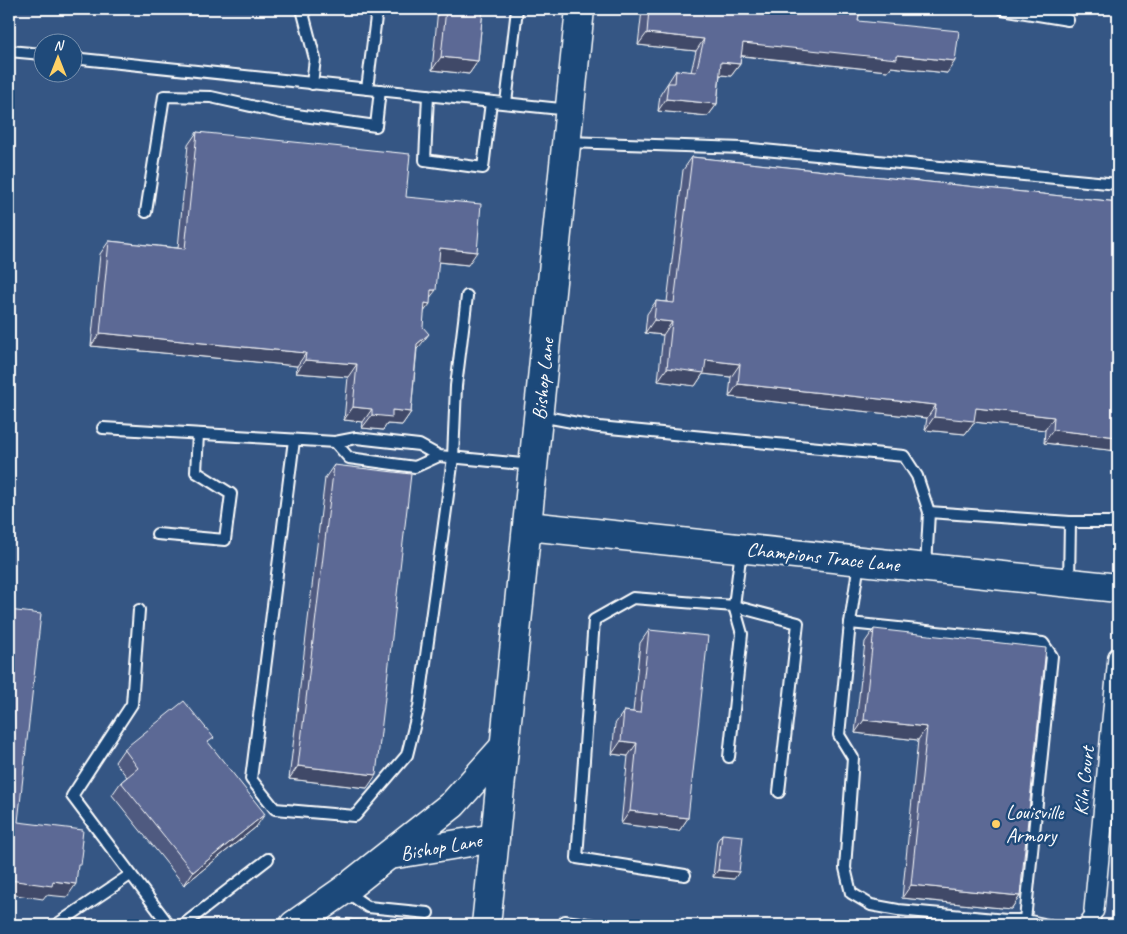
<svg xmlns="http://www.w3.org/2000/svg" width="1127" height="934" viewBox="0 0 1127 934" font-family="Caveat,sans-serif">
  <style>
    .built { fill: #355684; fill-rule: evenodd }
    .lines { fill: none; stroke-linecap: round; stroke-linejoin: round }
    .lane-casing { stroke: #fff; stroke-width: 14 }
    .street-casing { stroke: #fff; stroke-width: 22 }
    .secondary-casing { stroke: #fff; stroke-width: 31 }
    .lane { stroke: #1f4a7a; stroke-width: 10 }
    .street { stroke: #1f4a7a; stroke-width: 19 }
    .secondary { stroke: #1f4a7a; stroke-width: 28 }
    .wall { fill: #4f5a80; stroke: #fff }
    .shaded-wall { fill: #404a68; stroke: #fff }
    .building { fill: #5c6995; stroke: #fff }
    .poi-dot { fill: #ffd166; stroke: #1f4a7a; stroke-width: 2 }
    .labels { text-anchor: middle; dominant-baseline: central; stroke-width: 5; stroke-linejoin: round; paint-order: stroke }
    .street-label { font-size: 20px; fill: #fff; stroke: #1f4a7a }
    .poi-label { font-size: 20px; fill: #fff; stroke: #1f4a7a; text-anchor: start }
  </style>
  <rect width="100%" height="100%" fill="#1f4a7a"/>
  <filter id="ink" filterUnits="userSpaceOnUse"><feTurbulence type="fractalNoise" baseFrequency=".02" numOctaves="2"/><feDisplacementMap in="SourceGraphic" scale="10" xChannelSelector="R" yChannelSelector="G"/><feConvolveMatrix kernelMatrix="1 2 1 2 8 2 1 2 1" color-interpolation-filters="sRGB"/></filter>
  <g filter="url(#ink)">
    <!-- built -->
    <path class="built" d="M9 9H1118V925H9ZM42 42H72V72H42Z"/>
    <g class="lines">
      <defs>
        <g id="lane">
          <path d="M302 9 315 59 312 84"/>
          <path d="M1002 9 1068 20"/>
          <path d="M9 51 42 54"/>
          <path d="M72 58 570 110"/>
          <path d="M367 89 377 9"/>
          <path d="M428 95 425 160 483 168 491 102"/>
          <path d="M506 103 517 9"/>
          <path d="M568 142 742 148 1118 184"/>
          <path d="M146 212 164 96 211 97 282 113 376 126 380 90"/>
          <path d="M540 416 599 427 904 456 917 476 929 512 926 567"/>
          <path d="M103 428 335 442"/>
          <path d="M294 440 251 779 275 809 355 816 407 755 419 707 453 458 456 386 467 296"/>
          <path d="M439 456 415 467 349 458 335 442 356 438 419 445 439 456 533 465"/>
          <path d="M929 512 1070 522 1069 582"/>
          <path d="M1070 522H1118"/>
          <path d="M157 534 225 540 231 494 196 472 198 434"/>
          <path d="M859 562 850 623 1043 643 1052 656 1025 920 1049 925"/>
          <path d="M734 606 798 623 779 792"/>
          <path d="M139 610 132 704 72 796 169 925"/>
          <path d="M850 623 839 735 853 758 845 868 851 893 871 905 898 910 1006 920H1025"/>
          <path d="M729 757 742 634 734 606"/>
          <path d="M685 875 577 858 594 620 633 598 734 606 741 550"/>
          <path d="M345 891 368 907 428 913"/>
          <path d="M1094 910 1095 925"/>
          <path d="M56 925 130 875"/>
          <path d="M183 925 268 859"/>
          <path d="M565 925V921L595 925"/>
          <path d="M1083 925 1094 910"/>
        </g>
        <path id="street" d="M1094 910 1118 657"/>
        <g id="secondary">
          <path d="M528 526 1118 588"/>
          <path d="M390 855 495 838"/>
          <path d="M294 925 344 890 453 804 503 748"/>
          <path d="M486 925 580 9"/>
        </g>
      </defs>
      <!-- lane casing -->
      <use href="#lane" class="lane-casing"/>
      <!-- street casing -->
      <use href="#street" class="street-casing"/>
      <!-- secondary casing -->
      <use href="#secondary" class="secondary-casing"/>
      <!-- lane -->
      <use href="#lane" class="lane"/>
      <!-- street -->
      <use href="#street" class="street"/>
      <!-- secondary -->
      <use href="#secondary" class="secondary"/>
    </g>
    <!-- wall -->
    <g class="wall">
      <path d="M438 9H483L478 61 469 74 432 70Z"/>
      <path d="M643 9 767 10V9H860L858 21 947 73 891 67 888 71 741 56 740 64 731 76 720 75 717 104 708 116 658 111 660 95 676 70 691 72 696 51 638 45 642 10Z"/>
      <path d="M197 132 406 197 468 265 438 262 430 298 424 312 419 347 417 349 411 412 402 425 387 424 383 430 362 428 363 422 344 420 348 377 296 373 297 366 91 346 100 254 109 241 178 248 188 145Z"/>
      <path d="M692 157 1118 202V451L1044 443 1045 430 974 422 965 434 925 430 927 418 729 397 731 377 703 374 695 386 658 381 663 335 645 333 647 314 656 301 667 302 683 170Z"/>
      <path d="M334 465 367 788 289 779 325 478Z"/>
      <path d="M874 629 1020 896 1011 909 902 898 918 740 855 733 865 642Z"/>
      <path d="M649 630 688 818 679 831 621 824 628 756 612 754 615 724 624 711 633 712 640 643Z"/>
      <path d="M209 744 256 827 184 885 112 795 121 782 127 777 115 762 124 749Z"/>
      <path d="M722 834 734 879 713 877 717 841Z"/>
      <path d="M338 918 408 925H332Z"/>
    </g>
    <!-- shaded-wall -->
    <g class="shaded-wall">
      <path d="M647 33 704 39 696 51 638 45Z"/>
      <path d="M743 43 897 55 955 61 947 73 891 67 888 71 735 55Z"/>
      <path d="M441 57 478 61 469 74 432 70Z"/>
      <path d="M721 62 740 64 731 76 712 74Z"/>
      <path d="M666 99 717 104 708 116 658 111Z"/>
      <path d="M440 248 477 252 468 265 430 261Z"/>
      <path d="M431 290H436L426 303Z"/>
      <path d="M425 303 430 304 420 317Z"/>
      <path d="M654 320 672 322 663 335 645 333Z"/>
      <path d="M100 333 306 353 297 366 91 346Z"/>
      <path d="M429 334 419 347 408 357 417 344Z"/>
      <path d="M305 360 357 364 348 377 296 373Z"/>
      <path d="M706 360 740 364 731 377 703 374 695 386 658 381 667 368Z"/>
      <path d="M738 384 936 405 927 418 729 397Z"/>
      <path d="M353 407 372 409 363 422 344 420Z"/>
      <path d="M976 408 1054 417 1045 430 974 422 965 434 925 430 934 417Z"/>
      <path d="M392 410 411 412 402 425 387 424 383 430 362 428 372 415Z"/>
      <path d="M1053 430 1118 437V451L1044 443Z"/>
      <path d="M864 720 927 727 918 740 855 733Z"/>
      <path d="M621 741 637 743 628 756 612 754Z"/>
      <path d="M298 766 376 775 367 788 289 779Z"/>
      <path d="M630 811 688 818 679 831 621 824Z"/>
      <path d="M265 814 256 827 184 885 193 872Z"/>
      <path d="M718 870 739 872 734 879 713 877Z"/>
      <path d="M9 880 53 881 76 884 67 897 46 895 43 899 9 894Z"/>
      <path d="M911 885 1020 896 1011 909 902 898Z"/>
    </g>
    <!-- building -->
    <g class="building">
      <path d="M446 9H483L478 61 441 57Z"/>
      <path d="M649 9H751L774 11V9H860L858 21 959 31 955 61 897 55V59L743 43 740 64 721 62 717 104 666 99 668 83H675L676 70 696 72 704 39 647 33Z"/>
      <path d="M197 132 410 154 406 197 481 204 477 252 440 248 436 290H431L430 304 425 303 423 327 429 334 417 344 411 412 392 410V417L372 415V409L353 407 357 364 305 360 306 353 100 333 109 241 185 249Z"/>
      <path d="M692 157 1118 202V437L1053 430 1054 417 976 408 974 421 934 417 936 405 738 384 740 364 706 360 704 373 667 368 672 322 654 320 656 301 674 303Z"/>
      <path d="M334 465 411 474 376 775 298 766Z"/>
      <path d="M9 610 41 614 18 822 83 830 81 848 83 849 81 865H78L76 884 53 881 52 886 9 880Z"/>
      <path d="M874 629 1046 648 1020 896 911 885 927 727 864 720Z"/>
      <path d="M649 630 708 636 688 818 630 811 637 743 621 741 624 711 640 713Z"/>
      <path d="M184 701 214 738 208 742 265 814 193 872 121 782 138 768 124 749Z"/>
      <path d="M722 834 743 836 739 872 718 870Z"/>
      <path d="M338 918 408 925H337Z"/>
    </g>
  </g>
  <!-- markers -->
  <circle class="poi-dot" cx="996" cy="824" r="5"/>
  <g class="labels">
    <!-- street labels -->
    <g class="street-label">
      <text transform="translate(543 379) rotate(-84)">Bishop Lane</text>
      <text transform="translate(823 557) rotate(6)">Champions Trace Lane</text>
      <text transform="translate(1084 781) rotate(-84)">Kiln Court</text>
      <text transform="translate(441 847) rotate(-10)">Bishop Lane</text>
    </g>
    <!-- poi labels -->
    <g class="poi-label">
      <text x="1006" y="812">Louisville<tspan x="1006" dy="23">Armory</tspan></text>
    </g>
  </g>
  <!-- margin -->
  <rect width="1127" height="934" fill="none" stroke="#1f4a7a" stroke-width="30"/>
  <rect x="15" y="15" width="1097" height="904" fill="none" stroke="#fff" stroke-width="2" filter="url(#ink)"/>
  <!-- north arrow -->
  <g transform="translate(58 58)"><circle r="24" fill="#1f4a7a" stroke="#7992af"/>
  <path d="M0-4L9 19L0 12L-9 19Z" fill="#ffd166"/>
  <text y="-8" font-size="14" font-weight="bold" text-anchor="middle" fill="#ffffff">N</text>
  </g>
</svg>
